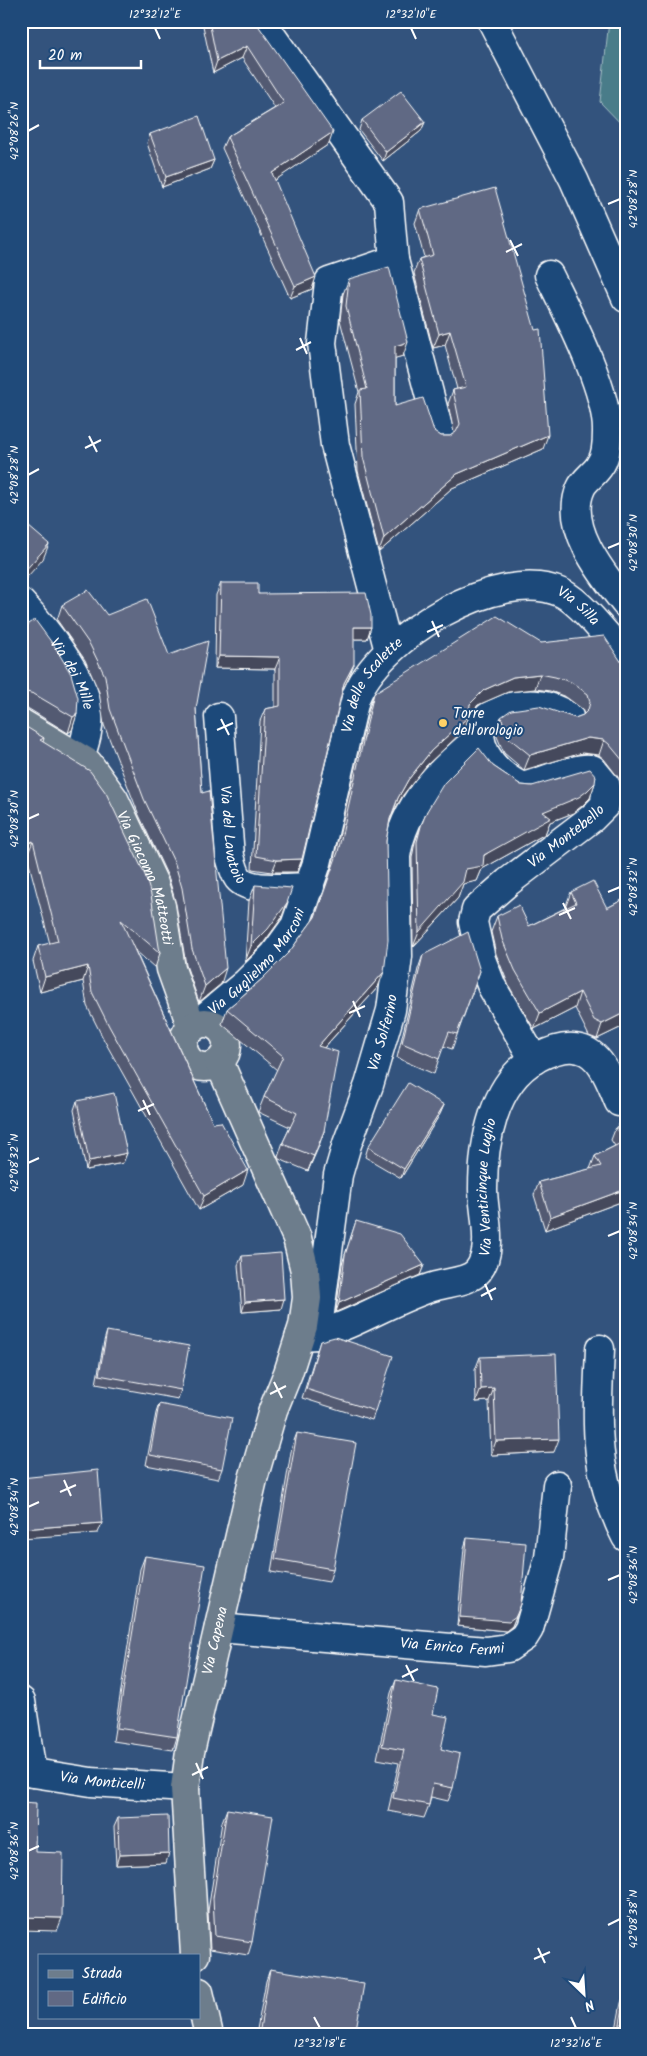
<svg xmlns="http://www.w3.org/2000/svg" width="647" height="2056" viewBox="0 0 647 2056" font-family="Kalam,sans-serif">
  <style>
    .green { fill: #497c89; stroke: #a4bec4 }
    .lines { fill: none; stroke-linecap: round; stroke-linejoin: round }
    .minor-casing { stroke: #fff; stroke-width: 31 }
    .major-casing { stroke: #fff; stroke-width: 31 }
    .minor { stroke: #1f4a7a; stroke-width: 28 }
    .major { stroke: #6d7d8c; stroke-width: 28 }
    .wall { fill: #535a72; stroke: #fff }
    .shaded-wall { fill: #444a5c; stroke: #fff }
    .building { fill: #616984; stroke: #fff }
    .ticks { fill: none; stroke: #fff; stroke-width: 2 }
    .poi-dot { fill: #ffd166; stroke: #1f4a7a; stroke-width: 2 }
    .labels { text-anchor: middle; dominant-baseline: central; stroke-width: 4; stroke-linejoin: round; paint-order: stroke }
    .street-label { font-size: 15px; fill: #fff; stroke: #1f4a7a }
    .poi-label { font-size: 15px; fill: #fff; stroke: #1f4a7a; text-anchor: start }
    .neatline { fill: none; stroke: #fff; stroke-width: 2 }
    .ticks-label { font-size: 12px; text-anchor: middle; fill: #fff }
  </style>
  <rect width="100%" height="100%" fill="#33537d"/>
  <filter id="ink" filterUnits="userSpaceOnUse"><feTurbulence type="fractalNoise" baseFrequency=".02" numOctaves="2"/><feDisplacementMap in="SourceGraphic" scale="10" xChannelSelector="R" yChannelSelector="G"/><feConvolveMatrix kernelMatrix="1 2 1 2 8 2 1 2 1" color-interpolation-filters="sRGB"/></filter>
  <g filter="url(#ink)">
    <!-- green -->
    <path class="green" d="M609 21H626V129L600 102Z"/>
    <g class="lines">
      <defs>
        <g id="minor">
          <path d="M261 21 389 202 394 260"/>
          <path d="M492 21 574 180 626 298"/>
          <path d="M549 275C568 314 608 390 607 432 607 441 606 457 600 465 595 474 585 479 581 488 563 527 604 576 626 604"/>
          <path id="s1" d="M21 603C45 628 84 677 88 711 90 727 85 743 80 757"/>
          <path d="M389 651 335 445 322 343 329 282 394 260 440 435"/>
          <path id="s2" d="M219 717 230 856C232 863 234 872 238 878 250 893 292 887 310 887"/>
          <path id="s3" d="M192 1028 246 983 274 955 295 926 317 863 355 699C377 638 499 564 562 593 582 603 610 640 626 658"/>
          <path id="s4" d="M534 1060 492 987 481 959 473 922 476 910 508 882 592 818 605 805 606 786 592 769C574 766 542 783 522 787 497 774 479 756 479 725 502 701 542 698 569 717"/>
          <path id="s5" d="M317 1335C358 1324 394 1298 436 1286 449 1282 469 1282 478 1271 495 1249 483 1213 483 1189 483 1143 493 1082 537 1058 550 1051 566 1045 580 1049 602 1054 611 1084 619 1102"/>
          <path id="s6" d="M300 1336 317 1335 338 1175 347 1144 369 1085 391 1010 398 956 396 856C404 804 440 770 479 738"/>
          <path d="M600 1349C597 1421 592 1471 626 1537"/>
          <path id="s7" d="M219 1628 486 1651 508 1648 524 1637 529 1629 549 1558 557 1485"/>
          <path d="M21 1701 32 1773"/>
          <path id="s8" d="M21 1771 91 1782 185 1788"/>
        </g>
        <g id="major">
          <path id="s9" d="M21 723 88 763 114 799 154 884 161 906 171 969 192 1028"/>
          <circle cx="205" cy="1045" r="22"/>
          <path id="s10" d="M195 1955 185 1788 190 1752 253 1479 273 1410 288 1373 303 1326 307 1298 305 1271 297 1238 219 1062"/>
          <path d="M199 1992 209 2035"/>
        </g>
      </defs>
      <!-- minor casing -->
      <use href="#minor" class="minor-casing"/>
      <!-- major casing -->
      <use href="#major" class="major-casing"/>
      <!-- minor -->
      <use href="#minor" class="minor"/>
      <!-- major -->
      <use href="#major" class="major"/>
    </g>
    <!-- wall -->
    <g class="wall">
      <path d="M202 21H255L329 144 275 180 312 289 290 298 222 148 227 137 275 108 242 58 213 73Z"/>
      <path d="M362 120 425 122 421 131 383 161 359 130Z"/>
      <path d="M150 134 214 160 210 169 162 187 147 143Z"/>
      <path d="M420 209 543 449 452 488 379 552 358 471 355 404 359 392 340 320 343 294 349 279 403 356 395 358V406L441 436H450L454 433 448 404 453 390 457 389 445 345 433 348 414 273 419 259 424 257 415 223Z"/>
      <path d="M626 394V429L622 419 619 404 623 395Z"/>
      <path d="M221 583 371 627 367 639H354L349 677 343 690 302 859 297 872H272L252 869 260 721 265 709 275 707V669L215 668 216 595Z"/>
      <path d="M62 605 107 615 169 655 196 709 202 793 221 984 199 1002 186 965 176 904 169 879 139 815 104 725 99 692 85 660 57 620Z"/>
      <path d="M21 629 77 714 72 730 68 733 29 709 21 708Z"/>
      <path d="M541 643 626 669V808L621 800 622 787 618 777 604 759 599 755 582 753 524 770 504 753 495 732 501 717 575 718 583 715 584 714 582 709 566 697 550 691 535 689 508 692 478 705 469 714 464 730 426 766 403 795 393 813 390 821 386 841 378 987 324 1048V1131L308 1171 279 1159 278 1157 283 1142 290 1127 258 1112 264 1097 277 1070 222 1024 227 1009 262 979 290 951 315 917 332 867 369 708 374 693Z"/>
      <path d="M21 728 44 738 43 742 160 953 155 968 135 950 213 1123 243 1185 199 1210 104 1040 87 1006 83 981 40 992 33 961 38 946 50 944 27 856Z"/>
      <path d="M493 766 521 785 532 786 595 783 590 798 582 806 573 813 550 822 545 834 482 869 477 881 463 884 458 898 413 947 412 858 415 842 427 811Z"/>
      <path d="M255 885 281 919 262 945 245 962 249 901Z"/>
      <path d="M571 892 607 908 626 898V1025L597 1039 589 1036 575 1008 534 1029 509 986 496 954 491 932 497 916 529 926 565 908Z"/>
      <path d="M423 955 480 971 452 1049 443 1046 434 1074 397 1058 418 969Z"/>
      <path d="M77 1101 127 1153 123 1163 86 1170 74 1110Z"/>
      <path d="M444 1105 440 1114 401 1178 365 1157 368 1147Z"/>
      <path d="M626 1119V1200L545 1230 534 1195 539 1182 590 1169 595 1156 615 1146 611 1140 616 1127Z"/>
      <path d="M356 1221 424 1265 420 1275 336 1312 342 1264Z"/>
      <path d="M242 1256 281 1309 242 1312 238 1265Z"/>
      <path d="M107 1331 181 1390 178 1399 96 1384 104 1341Z"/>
      <path d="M320 1341 375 1411 372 1420 302 1398Z"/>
      <path d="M480 1357 554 1452 491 1455 489 1401 476 1402 475 1370Z"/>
      <path d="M159 1404 222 1469 218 1479 146 1465 156 1413Z"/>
      <path d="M297 1433 333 1569 329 1582 271 1572 292 1446Z"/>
      <path d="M467 1538 521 1604 512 1626 506 1631 457 1626 464 1548Z"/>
      <path d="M145 1556 177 1737 173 1750 113 1741 140 1569Z"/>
      <path d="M396 1680 433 1714 441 1749 453 1788 448 1801 431 1797 429 1805 424 1818 388 1811 399 1763 377 1759 391 1693Z"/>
      <path d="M227 1809 252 1942 248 1955 210 1949 208 1911 222 1822Z"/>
      <path d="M118 1818 166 1863 116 1865 114 1827Z"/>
      <path d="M270 1969 355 2035H256L266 1981Z"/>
      <path d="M626 1990V2035H615L621 2003Z"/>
    </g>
    <!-- shaded-wall -->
    <g class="shaded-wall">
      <path d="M247 46 242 58 213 73 217 61Z"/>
      <path d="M425 122 421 131 383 161 386 152Z"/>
      <path d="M333 132 329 144 268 185 272 173Z"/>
      <path d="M214 160 210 169 162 187 166 177Z"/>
      <path d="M316 277 312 289 290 298 295 286Z"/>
      <path d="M450 331 445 345 433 348 439 334Z"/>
      <path d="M408 342 403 356 389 360 395 346Z"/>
      <path d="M548 435 543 449 452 488 379 552 384 538 457 474Z"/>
      <path d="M49 544 43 559 21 584V574Z"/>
      <path d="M354 627H371L367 639H349Z"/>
      <path d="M219 656 280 657 275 669 215 668Z"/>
      <path d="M354 664 349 677 340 695 344 683Z"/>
      <path d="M540 674 535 689 508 692 478 705 465 719 470 704 484 690 513 677Z"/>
      <path d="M27 692 22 707 21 708V693Z"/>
      <path d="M77 714 72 730 68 733 73 717Z"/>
      <path d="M469 716 464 730 426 766 403 795 393 813 398 798 408 780 431 751Z"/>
      <path d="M588 738 604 740 599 755 582 753 524 770 530 755Z"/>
      <path d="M595 783 590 798 582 806 573 813 550 822 545 834 482 869 477 881 463 884 458 898 413 947 419 932 466 869 543 812Z"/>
      <path d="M33 841 27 856 21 859V847Z"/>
      <path d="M302 859 297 872H272L277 860Z"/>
      <path d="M287 903 281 919 262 945 245 962 251 946Z"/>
      <path d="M88 966 83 981 40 992 45 977Z"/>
      <path d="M226 968 221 984 199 1002 205 986Z"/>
      <path d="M384 972 378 987 313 1060 318 1046Z"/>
      <path d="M580 992 575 1008 534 1029 540 1013Z"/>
      <path d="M626 1012V1025L597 1039 602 1024Z"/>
      <path d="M444 1105 440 1114 401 1178 404 1169Z"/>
      <path d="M324 1131 319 1146 308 1171Z"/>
      <path d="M127 1153 123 1163 86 1170 89 1161Z"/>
      <path d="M248 1170 243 1185 199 1210 204 1196Z"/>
      <path d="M626 1189V1200L545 1230 550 1217Z"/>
      <path d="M424 1265 420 1275 336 1312 339 1303Z"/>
      <path d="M284 1299 281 1309 242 1312 245 1302Z"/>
      <path d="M494 1388 489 1401 476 1402 481 1389Z"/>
      <path d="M559 1439 554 1452 491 1455 496 1441Z"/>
      <path d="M102 1523 98 1533 21 1538V1529Z"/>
      <path d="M516 1616 512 1626 506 1631 457 1626 460 1617Z"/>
      <path d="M169 1853 166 1863 116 1865 119 1855Z"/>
      <path d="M21 1917 62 1918 57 1931 21 1930Z"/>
    </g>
    <!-- building -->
    <g class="building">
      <path d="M209 21H255L333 132 272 173 316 277 295 286 227 137 284 103 247 46 217 61Z"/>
      <path d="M401 91 425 122 386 152 362 120Z"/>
      <path d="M199 116 214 160 166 177 150 134Z"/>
      <path d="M495 188 535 330 540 329 548 435 457 474 384 538 363 457 360 390 367 389 346 306 349 279 389 267 408 342 395 346V406L423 398 434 431 441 436H450L456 432 460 424 453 390 466 387 450 331 439 334 419 259 433 255 420 209Z"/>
      <path d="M626 394V411L623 395Z"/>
      <path d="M21 520 49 544 23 573 21 574Z"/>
      <path d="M221 583H258V594L366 593 371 615V627H354V664L344 683 302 859 277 860 256 856 265 709 280 706V657L219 656Z"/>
      <path d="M88 590 107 615 147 599 169 655 208 641 196 709 202 793 209 791 226 968 205 986 192 949 182 888 175 864 144 799 110 709 105 676 90 645 62 605Z"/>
      <path d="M497 616 541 643 604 636 626 669V768L624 762 609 744 604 740 588 738 530 755 509 738 501 717 511 710 539 706 575 718 583 715 588 710 590 702 588 694 571 682 555 677 540 674 513 677 484 690 470 704 469 716 431 751 408 780 398 798 390 819 386 841 388 940 384 972 318 1046 338 1052 324 1131 314 1156 285 1145 283 1142 297 1113 264 1097 283 1056 227 1009 262 979 290 951 315 917 338 852 374 693Z"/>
      <path d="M35 620 55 647 71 674 78 698 77 714 73 717 34 694 27 692 21 693V629Z"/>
      <path d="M23 725 44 738 40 740 90 771 106 793 145 875 151 895 160 953 121 920 213 1123 221 1122 248 1170 204 1196 109 1026 92 992 88 966 45 977 38 946 58 941 33 841 21 847V728Z"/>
      <path d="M479 748 493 766 521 785 532 786 590 769 596 776 595 783 587 791 579 797 543 812 551 818 484 855 483 866 466 869 463 882 419 932 417 842 421 826 427 811 444 783Z"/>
      <path d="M593 881 607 908 626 898V1012L602 1024 594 1020 580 992 540 1013 515 970 502 939 497 916 519 905 529 926 576 903 571 892Z"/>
      <path d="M255 885 292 888 287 903 268 929 251 946Z"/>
      <path d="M468 932 480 971 457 1034 449 1032 439 1059 402 1043 423 955Z"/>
      <path d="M408 1083 444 1105 404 1169 368 1147Z"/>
      <path d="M114 1093 127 1153 89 1161 77 1101Z"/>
      <path d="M626 1119V1189L550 1217 539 1182 601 1166 595 1156 625 1141 616 1127Z"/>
      <path d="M356 1221 400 1234 424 1265 339 1303 345 1255Z"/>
      <path d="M281 1253 284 1299 245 1302 242 1256Z"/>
      <path d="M107 1331 189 1346 181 1390 99 1375Z"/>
      <path d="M335 1337 393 1356 375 1411 306 1389 320 1341Z"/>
      <path d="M556 1354 559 1439 496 1441 494 1388 481 1389 480 1357Z"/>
      <path d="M159 1404 232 1418 222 1469 150 1455Z"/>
      <path d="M297 1433 356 1443 333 1569 275 1559Z"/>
      <path d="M98 1470 102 1523 21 1529V1478Z"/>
      <path d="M467 1538 526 1543 521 1604 516 1616 509 1621 460 1617Z"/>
      <path d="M145 1556 205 1565 177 1737 117 1728Z"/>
      <path d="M396 1680 438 1689 433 1714 448 1717 441 1749 460 1754 453 1788 433 1784 429 1805 393 1798 404 1750 382 1746Z"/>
      <path d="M21 1802 36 1803 35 1852 63 1853 62 1918 21 1917Z"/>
      <path d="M227 1809 273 1816 252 1942 215 1936 213 1898Z"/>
      <path d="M168 1816 169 1853 119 1855 118 1818Z"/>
      <path d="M270 1969 364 1984 355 2035H259Z"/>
      <path d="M626 1990V2035H618Z"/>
    </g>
  </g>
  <!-- ticks -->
  <path class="ticks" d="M155 28 160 39M411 28 416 39M28 131 39 125M608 204 620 199M510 240 518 256M506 252 522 244M300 338 307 354M296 350 311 342M89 436 97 452M85 448 101 440M28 475 39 469M608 548 620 543M432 621 439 637M427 632 443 625M221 719 229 735M217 730 233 723M28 819 39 814M608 892 620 887M563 903 571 919M559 915 575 908M353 1001 360 1017M349 1013 365 1006M143 1100 150 1115M138 1111 154 1104M28 1163 39 1158M608 1236 620 1231M485 1284 492 1300M481 1296 496 1288M274 1382 282 1398M270 1394 286 1386M64 1480 71 1496M60 1492 76 1485M28 1507 39 1502M608 1580 620 1575M406 1665 414 1681M402 1677 418 1669M196 1763 203 1779M192 1775 208 1767M28 1851 39 1846M608 1925 620 1919M538 1948 545 1963M534 1959 550 1952M314 2017 320 2028M571 2017 576 2028"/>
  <!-- markers -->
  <circle class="poi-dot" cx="443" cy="723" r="5"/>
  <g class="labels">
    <!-- street labels -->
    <g class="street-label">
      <text stroke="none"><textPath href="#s3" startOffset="652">Via Silla</textPath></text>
      <text stroke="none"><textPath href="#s1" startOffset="88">Via dei Mille</textPath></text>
      <text stroke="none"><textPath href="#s3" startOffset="401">Via delle Scalette</textPath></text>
      <text stroke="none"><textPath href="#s2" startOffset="119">Via del Lavatoio</textPath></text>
      <text stroke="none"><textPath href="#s4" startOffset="281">Via Montebello</textPath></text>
      <text stroke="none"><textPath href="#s9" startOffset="208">Via Giacomo Matteotti</textPath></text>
      <text stroke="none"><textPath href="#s3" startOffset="94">Via Guglielmo Marconi</textPath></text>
      <text stroke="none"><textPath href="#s6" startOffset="328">Via Solferino</textPath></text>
      <text stroke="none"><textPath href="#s5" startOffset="260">Via Venticinque Luglio</textPath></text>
      <text stroke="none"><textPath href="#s10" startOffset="318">Via Capena</textPath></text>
      <text stroke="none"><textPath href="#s7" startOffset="234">Via Enrico Fermi</textPath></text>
      <text stroke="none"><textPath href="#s8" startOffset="82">Via Monticelli</textPath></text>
    </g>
    <!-- poi labels -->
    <g class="poi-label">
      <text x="453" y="714">Torre<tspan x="453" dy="17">dell'orologio</tspan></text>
    </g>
  </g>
  <!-- margin -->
  <rect width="647" height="2056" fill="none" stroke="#1f4a7a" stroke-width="55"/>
  <!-- legend -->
  <rect x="38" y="1954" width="162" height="65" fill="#1f4a7a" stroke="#7992af"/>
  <rect x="48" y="1970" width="25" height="8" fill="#6d7d8c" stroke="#7992af"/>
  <text x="82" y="1978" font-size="15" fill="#ffffff">Strada</text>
  <rect x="48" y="1991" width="25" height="15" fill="#616984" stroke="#7992af"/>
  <text x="82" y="2004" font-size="15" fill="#ffffff">Edificio</text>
  <!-- north arrow -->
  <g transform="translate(584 1994) rotate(155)" stroke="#1f4a7a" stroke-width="4" paint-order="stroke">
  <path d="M0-4L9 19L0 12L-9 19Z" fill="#ffffff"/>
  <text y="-8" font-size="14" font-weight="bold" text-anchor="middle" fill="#ffffff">N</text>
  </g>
  <!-- scale -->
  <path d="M40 60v8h101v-8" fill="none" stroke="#ffffff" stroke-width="2.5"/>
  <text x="48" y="60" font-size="15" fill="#ffffff" stroke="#1f4a7a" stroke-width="4" paint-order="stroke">20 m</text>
  <rect x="28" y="28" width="592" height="2000" class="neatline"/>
  <g class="ticks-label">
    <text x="155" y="18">12°32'12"E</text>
    <text x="411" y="18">12°32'10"E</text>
    <text transform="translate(14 131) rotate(-90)" y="4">42°08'26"N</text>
    <text transform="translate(633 199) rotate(-90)" y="4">42°08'28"N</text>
    <text transform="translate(14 475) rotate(-90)" y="4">42°08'28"N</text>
    <text transform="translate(633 543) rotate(-90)" y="4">42°08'30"N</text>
    <text transform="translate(14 819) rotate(-90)" y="4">42°08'30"N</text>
    <text transform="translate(633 887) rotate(-90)" y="4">42°08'32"N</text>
    <text transform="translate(14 1163) rotate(-90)" y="4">42°08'32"N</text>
    <text transform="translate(633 1231) rotate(-90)" y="4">42°08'34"N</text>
    <text transform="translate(14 1507) rotate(-90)" y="4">42°08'34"N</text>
    <text transform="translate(633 1575) rotate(-90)" y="4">42°08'36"N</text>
    <text transform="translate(14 1851) rotate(-90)" y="4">42°08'36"N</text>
    <text transform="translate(633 1919) rotate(-90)" y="4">42°08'38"N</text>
    <text x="320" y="2047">12°32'18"E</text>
    <text x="576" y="2047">12°32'16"E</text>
  </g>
</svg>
